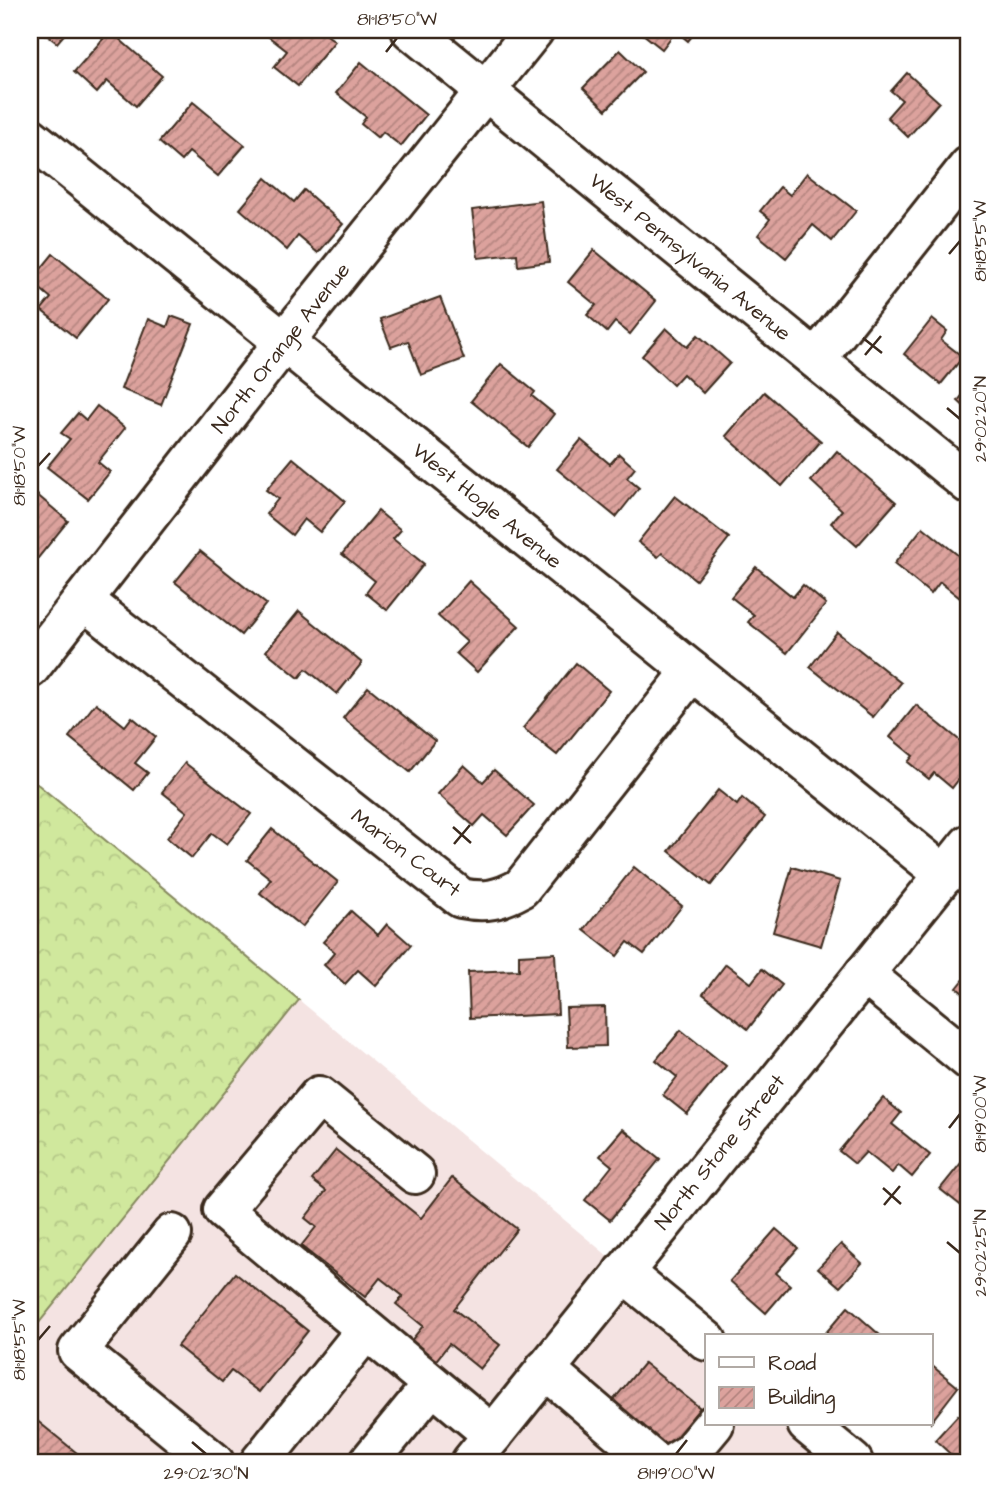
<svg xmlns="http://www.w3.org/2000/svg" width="999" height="1492" viewBox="0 0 999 1492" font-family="'Architects Daughter',sans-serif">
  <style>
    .built { fill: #f4e3e2 }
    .forest { fill: url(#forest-crowns); stroke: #86895e; stroke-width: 2 }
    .building { fill: url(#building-hatch); stroke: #3b2a1e; stroke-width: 2 }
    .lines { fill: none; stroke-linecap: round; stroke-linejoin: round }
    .minor-casing { stroke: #3b2a1e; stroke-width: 44 }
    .minor { stroke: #fff; stroke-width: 38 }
    .ticks { fill: none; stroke: #3b2a1e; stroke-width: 2.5 }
    .labels { text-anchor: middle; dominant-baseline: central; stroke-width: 6; stroke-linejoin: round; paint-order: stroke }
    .street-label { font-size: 21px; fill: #3b2a1e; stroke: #fff }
    .neatline { fill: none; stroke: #3b2a1e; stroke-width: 2.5 }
    .ticks-label { font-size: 18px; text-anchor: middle; fill: #3b2a1e }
  </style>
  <defs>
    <pattern id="forest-crowns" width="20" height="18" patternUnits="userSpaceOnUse" patternTransform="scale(1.75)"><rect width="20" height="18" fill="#d0e89d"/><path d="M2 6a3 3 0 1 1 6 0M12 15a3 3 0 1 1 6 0" fill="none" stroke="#b4c787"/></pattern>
    <pattern id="building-hatch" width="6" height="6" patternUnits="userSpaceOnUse" patternTransform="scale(1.75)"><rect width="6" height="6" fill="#dca29d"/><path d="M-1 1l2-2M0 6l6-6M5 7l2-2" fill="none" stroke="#b4847f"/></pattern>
  </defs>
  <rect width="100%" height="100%" fill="#fff"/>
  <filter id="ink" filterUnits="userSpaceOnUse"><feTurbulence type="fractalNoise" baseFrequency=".0143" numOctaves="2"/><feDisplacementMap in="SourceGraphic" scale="14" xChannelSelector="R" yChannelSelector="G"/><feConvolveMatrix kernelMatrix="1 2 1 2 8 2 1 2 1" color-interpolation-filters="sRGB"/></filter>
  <g filter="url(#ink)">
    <!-- built -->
    <g class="built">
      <path d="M299 1000 614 1261 453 1462H30V1334Z"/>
      <path d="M623 1293 707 1362V1424H782L828 1462H489Z"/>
    </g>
    <!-- forest -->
    <path class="forest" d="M30 778 299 1000 30 1334Z"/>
    <!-- building -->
    <g class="building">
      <path d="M40 30H68L57 43Z"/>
      <path d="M260 30H320L335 41 298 86 274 67 287 51Z"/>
      <path d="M638 30H697L688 41 676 31 662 49Z"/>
      <path d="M110 31 162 76 136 106 107 81 97 93 74 72Z"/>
      <path d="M620 50 643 72 606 110 583 88Z"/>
      <path d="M361 62 426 115 401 146 383 132 378 138 361 124 366 117 336 93Z"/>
      <path d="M907 73 939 102 908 137 887 117 902 100 891 91Z"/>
      <path d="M193 102 245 145 218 176 189 152 181 161 159 142Z"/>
      <path d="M807 173 856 211 832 241 813 225 786 258 758 235 770 219 760 211 780 187 790 195Z"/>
      <path d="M266 178 294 202 304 190 343 224 318 253 298 236 287 250 240 209Z"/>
      <path d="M541 201 549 262 518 266 517 254 478 258 472 210Z"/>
      <path d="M594 250 656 301 630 334 615 322 607 332 587 315 596 305 568 282Z"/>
      <path d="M53 254 108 299 76 338 41 310 51 298 31 281Z"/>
      <path d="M440 297 464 359 421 375 408 341 391 347 380 319Z"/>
      <path d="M171 316 193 324 161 405 121 389 148 319 167 327Z"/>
      <path d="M932 319 947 331 941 340 963 357 941 384 904 354Z"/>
      <path d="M666 328 687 347 698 335 730 363 703 393 683 374 673 385 642 356Z"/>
      <path d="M501 364 535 392 532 396 554 414 528 447 471 401Z"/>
      <path d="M969 387V411L958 401Z"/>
      <path d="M764 392 821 441 782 486 726 436Z"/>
      <path d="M97 406 125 428 98 462 110 472 88 499 47 467 70 439 61 433 78 413 86 420Z"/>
      <path d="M581 440 610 464 619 454 635 468 627 478 639 488 616 517 557 469Z"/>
      <path d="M837 451 896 502 857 546 831 523 842 510 811 481Z"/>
      <path d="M293 458 345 501 320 532 304 519 292 535 266 514 278 499 266 490Z"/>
      <path d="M35 493 68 521 30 568V500Z"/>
      <path d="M675 496 729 538 696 580 662 553 658 557 638 542Z"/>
      <path d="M378 511 401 530 393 539 424 564 387 610 366 593 375 581 342 554Z"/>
      <path d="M923 527 969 564V586L960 598 940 582 931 594 894 564Z"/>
      <path d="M200 551 266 604 241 635 175 582Z"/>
      <path d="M756 567 793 597 803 585 826 604 787 653 748 622 754 615 731 597Z"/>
      <path d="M469 581 519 626 477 672 456 653 467 642 438 616Z"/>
      <path d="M299 611 362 663 337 694 306 669 299 678 266 651Z"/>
      <path d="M837 632 901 683 873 717 810 667Z"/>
      <path d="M576 663 609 691 557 755 523 728Z"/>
      <path d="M368 687 435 741 410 772 343 718Z"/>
      <path d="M96 703 125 726 132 717 156 737 135 763 148 773 134 790 69 737Z"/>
      <path d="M916 705 969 748V766L952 788 934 773 929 779 908 762 913 756 890 737Z"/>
      <path d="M185 763 251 814 227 844 212 833 192 858 167 838 187 812 162 792Z"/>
      <path d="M464 765 483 782 494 770 534 805 507 835 484 815 474 826 438 794Z"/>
      <path d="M718 790 737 805 742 798 765 817 711 885 669 851Z"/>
      <path d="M272 829 338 882 302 927 260 893 271 879 247 860Z"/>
      <path d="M634 867 682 906 644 954 628 942 617 956 584 930Z"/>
      <path d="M792 867 840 881 821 946 773 932Z"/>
      <path d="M351 911 378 935 387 924 411 945 376 986 358 970 345 984 324 965 335 952 323 942Z"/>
      <path d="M555 953 558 1014 470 1018 468 972 519 970V955Z"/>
      <path d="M726 964 751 983 762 969 782 985 748 1029 703 994Z"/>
      <path d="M969 973V998L957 988Z"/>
      <path d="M605 1007 606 1046 568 1047 566 1008Z"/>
      <path d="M681 1030 726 1066 687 1114 663 1095 677 1077 656 1060Z"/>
      <path d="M883 1098 901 1113 892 1124 930 1155 912 1177 898 1165 892 1173 866 1152 855 1164 839 1151Z"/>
      <path d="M623 1129 660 1159 610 1220 585 1200 612 1166 600 1156Z"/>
      <path d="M336 1150 421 1218 452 1178 517 1229 454 1309 500 1345 480 1369 449 1344 430 1368 405 1348 423 1326 396 1304 403 1296 380 1278 365 1297 301 1246 316 1227 305 1218 326 1191 312 1180Z"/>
      <path d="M969 1153V1212L940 1189Z"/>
      <path d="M776 1229 798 1248 776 1273 790 1285 766 1313 730 1281Z"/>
      <path d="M841 1244 862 1263 840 1287 818 1268Z"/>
      <path d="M235 1273 308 1331 259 1392 231 1371 222 1382 177 1346Z"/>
      <path d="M848 1307 881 1336H823Z"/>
      <path d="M644 1363 700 1408 667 1449 610 1404Z"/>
      <path d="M931 1365 958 1387 931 1422Z"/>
      <path d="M30 1415 88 1462H30Z"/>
      <path d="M958 1415 969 1425V1462H959L935 1440Z"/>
    </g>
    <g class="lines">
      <defs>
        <g id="minor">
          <path d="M411 30 969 484"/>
          <path d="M30 137 945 875"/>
          <path d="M816 359 969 166"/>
          <path d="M83 600 461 898C485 903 499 900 521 888L692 671"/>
          <path d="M30 668 284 342 534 30"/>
          <path d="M864 974 969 1060"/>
          <path d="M415 1174 319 1096 223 1210 493 1435"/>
          <path d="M172 1234 78 1351 214 1462"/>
          <path d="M623 1272 707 1341"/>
          <path d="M545 1369 654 1462"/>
          <path d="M807 1424 853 1462"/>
          <path d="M260 1462 366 1330"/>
          <path d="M369 1462 432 1385"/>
          <path d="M471 1462 969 844"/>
          <path d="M676 1462 689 1454 714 1424"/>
        </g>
      </defs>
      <!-- minor casing -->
      <use href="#minor" class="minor-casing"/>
      <!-- minor -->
      <use href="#minor" class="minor"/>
    </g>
  </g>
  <!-- ticks -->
  <path class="ticks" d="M386 52 397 38M949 254 960 241M863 338 882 353M865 355 881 336M947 408 960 419M38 466 50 453M453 827 471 843M454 844 470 825M949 1128 960 1114M883 1188 901 1204M884 1205 900 1186M947 1242 960 1253M38 1340 50 1326M192 1442 206 1454M676 1454 687 1440"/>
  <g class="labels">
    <!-- street labels -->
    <g class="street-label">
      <text transform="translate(690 257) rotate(39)">West Pennsylvania Avenue</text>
      <text transform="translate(281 348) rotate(-52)">North Orange Avenue</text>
      <text transform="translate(487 506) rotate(39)">West Hogle Avenue</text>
      <text transform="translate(406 853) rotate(37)">Marion Court</text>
      <text transform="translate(720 1152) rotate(-51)">North Stone Street</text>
    </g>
  </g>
  <!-- margin -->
  <rect width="999" height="1492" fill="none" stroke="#fff" stroke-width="77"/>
  <!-- legend -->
  <rect x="705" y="1334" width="228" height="91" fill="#ffffff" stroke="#b1aaa5" stroke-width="2"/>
  <rect x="719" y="1357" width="35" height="10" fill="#ffffff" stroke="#b1aaa5" stroke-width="2"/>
  <text x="768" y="1370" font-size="21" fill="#3b2a1e">Road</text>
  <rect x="719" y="1387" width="35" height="21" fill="url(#building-hatch)" stroke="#b1aaa5" stroke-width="2"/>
  <text x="768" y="1404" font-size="21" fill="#3b2a1e">Building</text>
  <rect x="38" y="38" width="922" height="1416" class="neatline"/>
  <g class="ticks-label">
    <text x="397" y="25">81°18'50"W</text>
    <text transform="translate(980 241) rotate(-90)" y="6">81°18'55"W</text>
    <text transform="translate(980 419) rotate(-90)" y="6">29°02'20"N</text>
    <text transform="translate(19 466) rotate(-90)" y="6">81°18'50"W</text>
    <text transform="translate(980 1114) rotate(-90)" y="6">81°19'00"W</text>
    <text transform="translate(980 1253) rotate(-90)" y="6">29°02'25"N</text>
    <text transform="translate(19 1340) rotate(-90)" y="6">81°18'55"W</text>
    <text x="206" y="1479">29°02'30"N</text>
    <text x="676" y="1479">81°19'00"W</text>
  </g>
</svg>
